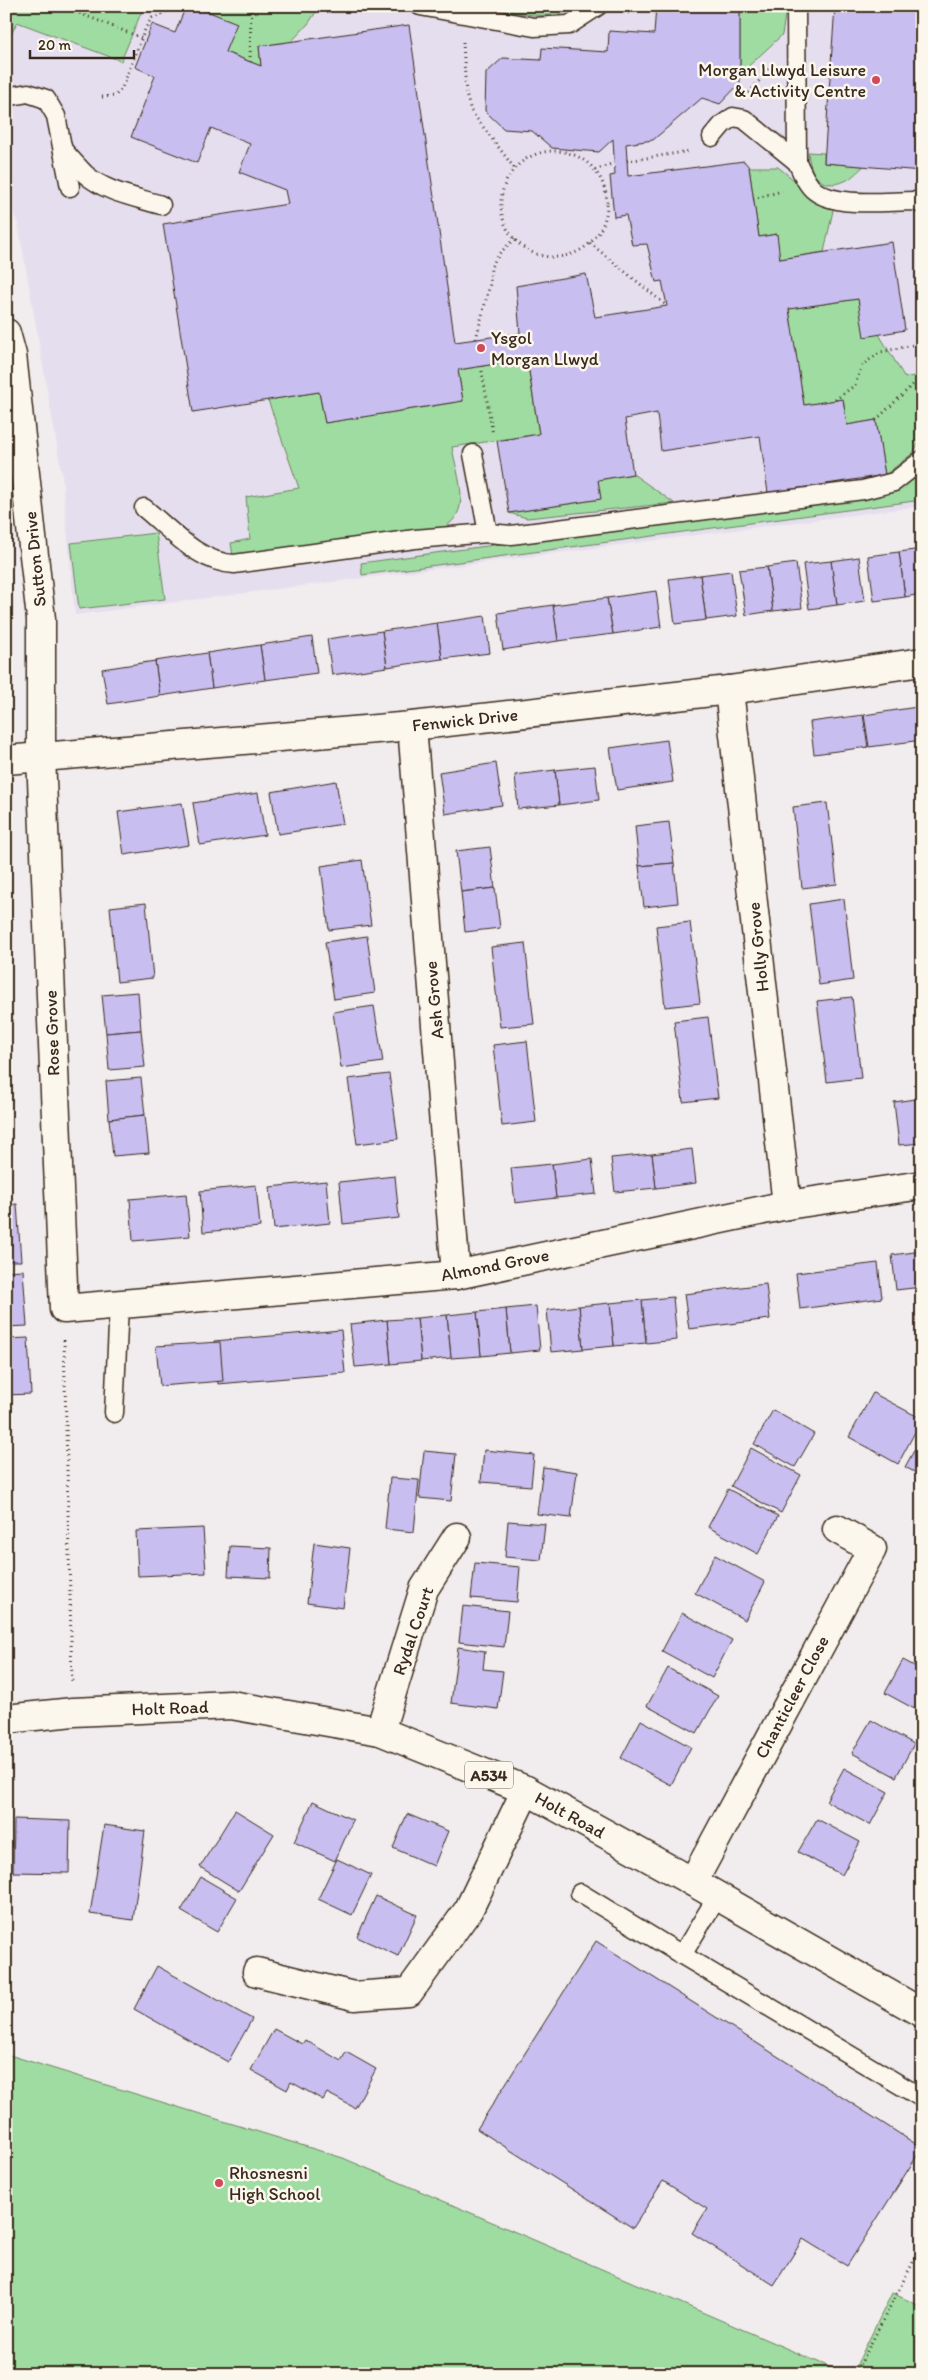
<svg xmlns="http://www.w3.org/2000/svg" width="928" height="2380" viewBox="0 0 928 2380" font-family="Itim,sans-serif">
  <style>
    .built { fill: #e5deee }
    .green { fill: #9fdca2; stroke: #6d8360 }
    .building { fill: #c8bef0; stroke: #3b2a1e }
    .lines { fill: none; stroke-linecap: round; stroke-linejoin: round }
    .service-casing { stroke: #3b2a1e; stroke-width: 21 }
    .minor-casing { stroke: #3b2a1e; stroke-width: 31 }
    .primary-casing { stroke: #3b2a1e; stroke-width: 31 }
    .path { stroke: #3b2a1e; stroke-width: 3; stroke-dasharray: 1 4; stroke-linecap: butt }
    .service { stroke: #fbf7ec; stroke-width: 18 }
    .minor { stroke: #fbf7ec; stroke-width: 28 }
    .primary { stroke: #fbf7ec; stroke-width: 28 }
    .poi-dot { fill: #d1495b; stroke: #fbf7ec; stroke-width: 2 }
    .labels { text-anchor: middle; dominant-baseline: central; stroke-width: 5; stroke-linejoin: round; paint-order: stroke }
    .shield { fill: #fbf7ec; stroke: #75685c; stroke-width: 1 }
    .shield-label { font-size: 16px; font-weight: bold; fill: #3b2a1e }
    .poi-label { font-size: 18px; fill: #3b2a1e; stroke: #fbf7ec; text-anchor: start }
    .street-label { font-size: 18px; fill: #3b2a1e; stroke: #fbf7ec }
  </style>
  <rect width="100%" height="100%" fill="#f1eced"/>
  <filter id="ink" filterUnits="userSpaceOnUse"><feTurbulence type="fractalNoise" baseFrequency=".02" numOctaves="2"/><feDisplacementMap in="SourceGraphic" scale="10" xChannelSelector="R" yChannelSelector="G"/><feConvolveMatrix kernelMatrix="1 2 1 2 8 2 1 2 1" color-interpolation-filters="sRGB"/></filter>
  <g filter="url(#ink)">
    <!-- built -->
    <path class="built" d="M6 6H922V506L75 615 62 474 18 223 6 197Z"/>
    <!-- green -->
    <g class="green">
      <path d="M6 6H144L121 61 17 22 6 46Z"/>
      <path d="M194 6H320L308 24 291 42 259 46 261 66 225 52Z"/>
      <path d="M485 6H583C552 23 518 13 485 6Z"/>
      <path d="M745 6H792L785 15 782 35 740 74V11Z"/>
      <path d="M808 152 824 153V163L864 166C858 171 852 178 845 181 820 191 810 174 808 152Z"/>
      <path d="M749 167H778L794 180 806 195 817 203 834 206 824 252 780 259 776 234 759 237Z"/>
      <path d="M858 299 905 378 922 374V438L913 453 885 475 876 420 847 425 843 399 804 405 789 309Z"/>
      <path d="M527 359 539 434 452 447C457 478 475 514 439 530L233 556 231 543 250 539 246 497 299 488 268 400 319 392 325 423 463 401 458 370Z"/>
      <path d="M922 471V500L362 575 361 563 886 492 918 476Z"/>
      <path d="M633 474 674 503 527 518 509 513 600 499 598 480Z"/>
      <path d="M156 533 165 599 79 609 71 543Z"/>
      <path d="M6 2054 343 2158 846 2374H6Z"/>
      <path d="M892 2293 922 2307V2374H852Z"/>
    </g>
    <!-- building -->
    <g class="building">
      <path d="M186 6H194L237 23 225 52 261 66 259 46 409 25 455 342 520 333 516 286 586 274 595 317 667 306 662 281 656 282 647 244 632 245 626 215 614 217 610 176 615 175 613 139 599 152 552 148 532 131 504 129 485 111 486 73 503 58 541 60 542 48 608 52 609 31 654 34 656 6H745L740 11V83L720 104 702 98 653 140 626 144 628 176 744 161 749 167 759 237 777 234 780 259 892 242 905 330 864 337 858 299 789 309 804 405 843 399 847 425 876 420 885 475 768 493 760 436 661 451 657 413 625 419 633 474 598 480 601 499 509 513 497 441 539 434 527 359 458 370 463 401 325 423 319 392 193 412 163 224 288 204 285 190 239 172 250 144 211 128 197 163 131 137 155 76 135 67 152 24 175 33Z"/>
      <path d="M835 6H922V171L824 163Z"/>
      <path d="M922 549V594L905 597 899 552Z"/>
      <path d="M899 552 905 597 874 601 868 556Z"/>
      <path d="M859 557 865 601 837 605 831 561Z"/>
      <path d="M831 561 837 605 809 609 803 564Z"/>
      <path d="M796 563 802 608 773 611 767 567Z"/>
      <path d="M767 567 773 611 746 615 739 570Z"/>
      <path d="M731 571 737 616 706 620 700 575Z"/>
      <path d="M700 575 706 620 675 624 669 579Z"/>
      <path d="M656 591 661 627 613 634 607 598Z"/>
      <path d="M607 598 613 634 558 641 553 605Z"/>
      <path d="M553 605 558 641 503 650 498 613Z"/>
      <path d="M485 616 490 653 442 659 437 623Z"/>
      <path d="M437 623 442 659 387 667 382 631Z"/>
      <path d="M382 631 387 667 332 675 327 639Z"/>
      <path d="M312 637 317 673 265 680 260 645Z"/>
      <path d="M260 645 265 680 212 688 207 653Z"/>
      <path d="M207 653 212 688 160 696 155 661Z"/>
      <path d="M155 661 160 696 108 704 102 669Z"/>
      <path d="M917 707 922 740 869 747 864 715Z"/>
      <path d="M918 707H922V733Z"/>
      <path d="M863 715 868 747 814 754 810 722Z"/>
      <path d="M667 740 673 782 617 790 610 748Z"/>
      <path d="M496 763 502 805 445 814 439 772Z"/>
      <path d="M595 766 599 800 559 805 555 770Z"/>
      <path d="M555 770 559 805 518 809 515 775Z"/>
      <path d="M336 781 343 824 278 834 271 792Z"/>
      <path d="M258 793 265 835 200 845 193 803Z"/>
      <path d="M182 803 189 845 124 855 118 812Z"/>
      <path d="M827 803 837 884 802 888 793 807Z"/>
      <path d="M669 822 674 863 639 866 635 826Z"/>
      <path d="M490 847 495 888 461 892 456 851Z"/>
      <path d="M362 860 371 925 329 930 321 866Z"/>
      <path d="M674 863 678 903 644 907 639 866Z"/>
      <path d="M495 888 500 928 465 932 461 892Z"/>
      <path d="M844 899 853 980 819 985 809 904Z"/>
      <path d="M146 903 153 978 117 982 110 907Z"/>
      <path d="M690 922 700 1003 665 1007 656 926Z"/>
      <path d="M367 936 375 993 334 999 325 942Z"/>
      <path d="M525 943 534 1024 500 1027 491 947Z"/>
      <path d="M138 992 141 1030 106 1033 102 995Z"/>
      <path d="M852 997 861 1078 827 1082 817 1001Z"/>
      <path d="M374 1006 383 1062 341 1068 333 1012Z"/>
      <path d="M708 1017 718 1098 683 1102 674 1021Z"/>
      <path d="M141 1030 145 1067 109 1070 106 1033Z"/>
      <path d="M527 1041 536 1122 502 1126 493 1045Z"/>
      <path d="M389 1074 398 1139 357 1144 348 1079Z"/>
      <path d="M141 1078 145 1115 109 1119 106 1081Z"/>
      <path d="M922 1098V1143L899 1145 894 1102Z"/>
      <path d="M145 1115 149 1153 113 1156 109 1119Z"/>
      <path d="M692 1149 696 1183 656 1188 652 1154Z"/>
      <path d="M652 1154 656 1188 615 1192 611 1158Z"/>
      <path d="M592 1159 596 1194 556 1198 552 1164Z"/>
      <path d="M552 1164 556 1198 515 1203 511 1168Z"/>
      <path d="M395 1176 399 1218 343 1224 339 1182Z"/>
      <path d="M326 1181 330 1223 274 1229 270 1187Z"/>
      <path d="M256 1185 260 1227 203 1232 200 1191Z"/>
      <path d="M186 1194 190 1236 133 1241 130 1199Z"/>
      <path d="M17 1204 21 1261H6V1205Z"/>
      <path d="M922 1251V1287L896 1290 892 1255Z"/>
      <path d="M878 1263 882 1298 800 1309 796 1273Z"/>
      <path d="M23 1270 27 1326 6 1327V1271Z"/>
      <path d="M766 1284 770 1319 689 1329 684 1294Z"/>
      <path d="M673 1297 677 1340 646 1343 642 1300Z"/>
      <path d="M642 1300 646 1343 614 1346 610 1303Z"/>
      <path d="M610 1303 614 1346 583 1349 579 1306Z"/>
      <path d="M536 1306 540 1350 510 1353 506 1309Z"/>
      <path d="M579 1306 583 1349 551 1352 547 1310Z"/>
      <path d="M506 1309 510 1353 481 1356 477 1312Z"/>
      <path d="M477 1312 481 1356 451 1358 447 1315Z"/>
      <path d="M447 1315 451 1358 421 1361 417 1318Z"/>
      <path d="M417 1318 421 1361 391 1364 387 1320Z"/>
      <path d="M387 1320 391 1364 355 1367 350 1324Z"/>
      <path d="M341 1330 345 1373 218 1384 214 1341Z"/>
      <path d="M28 1338 31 1394 6 1395V1339Z"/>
      <path d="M220 1342 223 1381 160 1386 156 1346Z"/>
      <path d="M873 1393 922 1419 898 1464 849 1437Z"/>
      <path d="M773 1410 814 1434 795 1467 754 1444Z"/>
      <path d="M922 1436V1476L905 1467Z"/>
      <path d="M751 1448 801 1475 781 1513 731 1486Z"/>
      <path d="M484 1450 534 1455 531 1486 481 1482Z"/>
      <path d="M424 1451 456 1454 451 1501 419 1498Z"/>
      <path d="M543 1467 577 1472 571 1518 537 1514Z"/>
      <path d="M390 1478 419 1480 414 1532 385 1529Z"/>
      <path d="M728 1489 778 1516 758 1554 708 1527Z"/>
      <path d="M508 1521 545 1524 541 1560 505 1557Z"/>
      <path d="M203 1528 206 1573 138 1576 136 1531Z"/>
      <path d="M314 1543 350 1548 343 1608 307 1603Z"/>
      <path d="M230 1546 271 1548 270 1578 228 1576Z"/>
      <path d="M715 1555 765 1582 745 1620 695 1593Z"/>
      <path d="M475 1563 520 1567 517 1602 471 1598Z"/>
      <path d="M463 1606 508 1611 504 1647 459 1642Z"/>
      <path d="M682 1613 732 1640 712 1678 662 1651Z"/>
      <path d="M458 1647 485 1651 483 1669 503 1671 498 1709 451 1703Z"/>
      <path d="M903 1660 922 1670V1713L885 1693Z"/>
      <path d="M668 1668 718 1696 697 1733 647 1706Z"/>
      <path d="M641 1720 691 1747 671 1785 621 1758Z"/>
      <path d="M871 1720 914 1744 896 1777 852 1753Z"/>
      <path d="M844 1768 888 1792 870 1825 826 1801Z"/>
      <path d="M313 1801 353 1820 335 1861 294 1842Z"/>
      <path d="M235 1810 274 1834 239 1891 200 1867Z"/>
      <path d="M407 1814 448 1831 434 1866 393 1848Z"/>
      <path d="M14 1819 70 1821 69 1873 13 1872Z"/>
      <path d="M817 1819 860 1842 842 1875 798 1852Z"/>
      <path d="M104 1825 145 1831 133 1920 90 1914Z"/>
      <path d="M337 1859 371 1875 352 1915 318 1899Z"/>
      <path d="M201 1877 237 1898 217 1932 181 1911Z"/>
      <path d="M376 1896 417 1915 398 1956 357 1937Z"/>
      <path d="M596 1941 922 2148 847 2266 803 2239 774 2285 692 2233 707 2209 663 2181 633 2228 477 2129Z"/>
      <path d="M157 1966 252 2019 228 2062 134 2009Z"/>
      <path d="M274 2029 302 2044 305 2040 341 2061 346 2052 376 2069 355 2108 327 2093 323 2100 291 2082 287 2090 251 2070Z"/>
    </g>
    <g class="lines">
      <defs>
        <g id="service">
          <path d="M420 6 534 27 569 25 598 6"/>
          <path d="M796 6 797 162C802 172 806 184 815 191 838 208 886 201 914 201L922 204"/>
          <path d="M6 97 28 93 46 99 56 116 70 187"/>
          <path d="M712 137 723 124 733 117 744 119 797 162"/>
          <path d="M63 150C70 158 77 166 85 174 105 192 135 197 161 205"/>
          <path d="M473 454 488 533"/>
          <path d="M144 508C170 529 199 563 234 564L415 539 488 533 511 535 863 490 894 482 922 460"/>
          <path d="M114 1413 119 1304"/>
          <path d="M580 1893 682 1955 717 1897"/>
          <path d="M682 1955 922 2098"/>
        </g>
        <g id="minor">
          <path d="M6 333 12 355 41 619V756L64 1309 456 1275 787 1205 922 1185"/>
          <path d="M729 690 787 1205"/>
          <path d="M412 726 456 1275"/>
          <path d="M6 760 412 726 729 690 922 662"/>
          <path d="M380 1731 424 1589 457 1537"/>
          <path d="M693 1882 872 1549 837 1529"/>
          <path d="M257 1972 354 1996 409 1992 469 1909 526 1790"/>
        </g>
        <path id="primary" d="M6 1719 73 1712 231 1705 380 1731 526 1790 693 1882 922 2013"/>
      </defs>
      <!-- service casing -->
      <use href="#service" class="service-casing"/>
      <!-- minor casing -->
      <use href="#minor" class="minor-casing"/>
      <!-- primary casing -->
      <use href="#primary" class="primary-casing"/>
      <!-- path -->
      <g class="path">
        <path d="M61 6 142 38"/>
        <path d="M623 12 631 13 639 6"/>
        <path d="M463 42 466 94 471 111 515 169"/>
        <path d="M250 62 251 6"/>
        <path d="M749 93 769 69"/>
        <path d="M102 97 115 96 122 88 146 27 152 18 179 6"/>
        <circle cx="554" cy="204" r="53"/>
        <path d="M627 161 691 151"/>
        <path d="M595 170 614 163"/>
        <path d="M753 199 782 191"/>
        <path d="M590 243 667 306"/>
        <path d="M476 339 490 284 491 267 500 253 515 238"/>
        <path d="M481 366 493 435"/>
        <path d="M835 400 855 385 862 365 881 352 922 343"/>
        <path d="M876 420 922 376"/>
        <path d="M64 1340 72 1681"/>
        <path d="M855 2374 922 2245"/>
      </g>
      <!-- service -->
      <use href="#service" class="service"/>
      <!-- minor -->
      <use href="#minor" class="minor"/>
      <!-- primary -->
      <use href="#primary" class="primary"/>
    </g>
  </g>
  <!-- markers -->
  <g class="poi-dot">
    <circle cx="876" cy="80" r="5"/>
    <circle cx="481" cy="348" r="5"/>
    <circle cx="219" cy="2183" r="5"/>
  </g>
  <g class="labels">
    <!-- shield labels -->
    <rect class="shield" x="465" y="1761.5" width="48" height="27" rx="4"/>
    <g class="shield-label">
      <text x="489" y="1775">A534</text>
    </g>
    <!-- poi labels -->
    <g class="poi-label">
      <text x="866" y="70" text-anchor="end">Morgan Llwyd Leisure<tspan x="866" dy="21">&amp; Activity Centre</tspan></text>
      <text x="491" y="338">Ysgol<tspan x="491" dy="21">Morgan Llwyd</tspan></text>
      <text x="229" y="2173">Rhosnesni<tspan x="229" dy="21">High School</tspan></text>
    </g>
    <!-- street labels -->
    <g class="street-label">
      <text transform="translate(35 559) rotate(-96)">Sutton Drive</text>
      <text transform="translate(465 720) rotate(-6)">Fenwick Drive</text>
      <text transform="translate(758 947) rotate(-96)">Holly Grove</text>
      <text transform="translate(434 1000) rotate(-95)">Ash Grove</text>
      <text transform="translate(52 1033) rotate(-92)">Rose Grove</text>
      <text transform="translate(495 1265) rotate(-11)">Almond Grove</text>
      <text transform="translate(413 1631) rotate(-71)">Rydal Court</text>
      <text transform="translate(792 1697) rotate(-62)">Chanticleer Close</text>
      <text transform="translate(170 1708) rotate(-2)">Holt Road</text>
      <text transform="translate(570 1815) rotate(29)">Holt Road</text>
    </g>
  </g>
  <!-- margin -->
  <rect width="928" height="2380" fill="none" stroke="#fbf7ec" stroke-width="25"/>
  <rect x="12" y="12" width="903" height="2355" fill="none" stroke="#3b2a1e" stroke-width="2" filter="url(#ink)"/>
  <!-- scale -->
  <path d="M30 50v8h104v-8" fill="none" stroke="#3b2a1e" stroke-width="2.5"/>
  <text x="38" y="50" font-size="15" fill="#3b2a1e" stroke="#fbf7ec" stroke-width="4" paint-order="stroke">20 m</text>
</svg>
